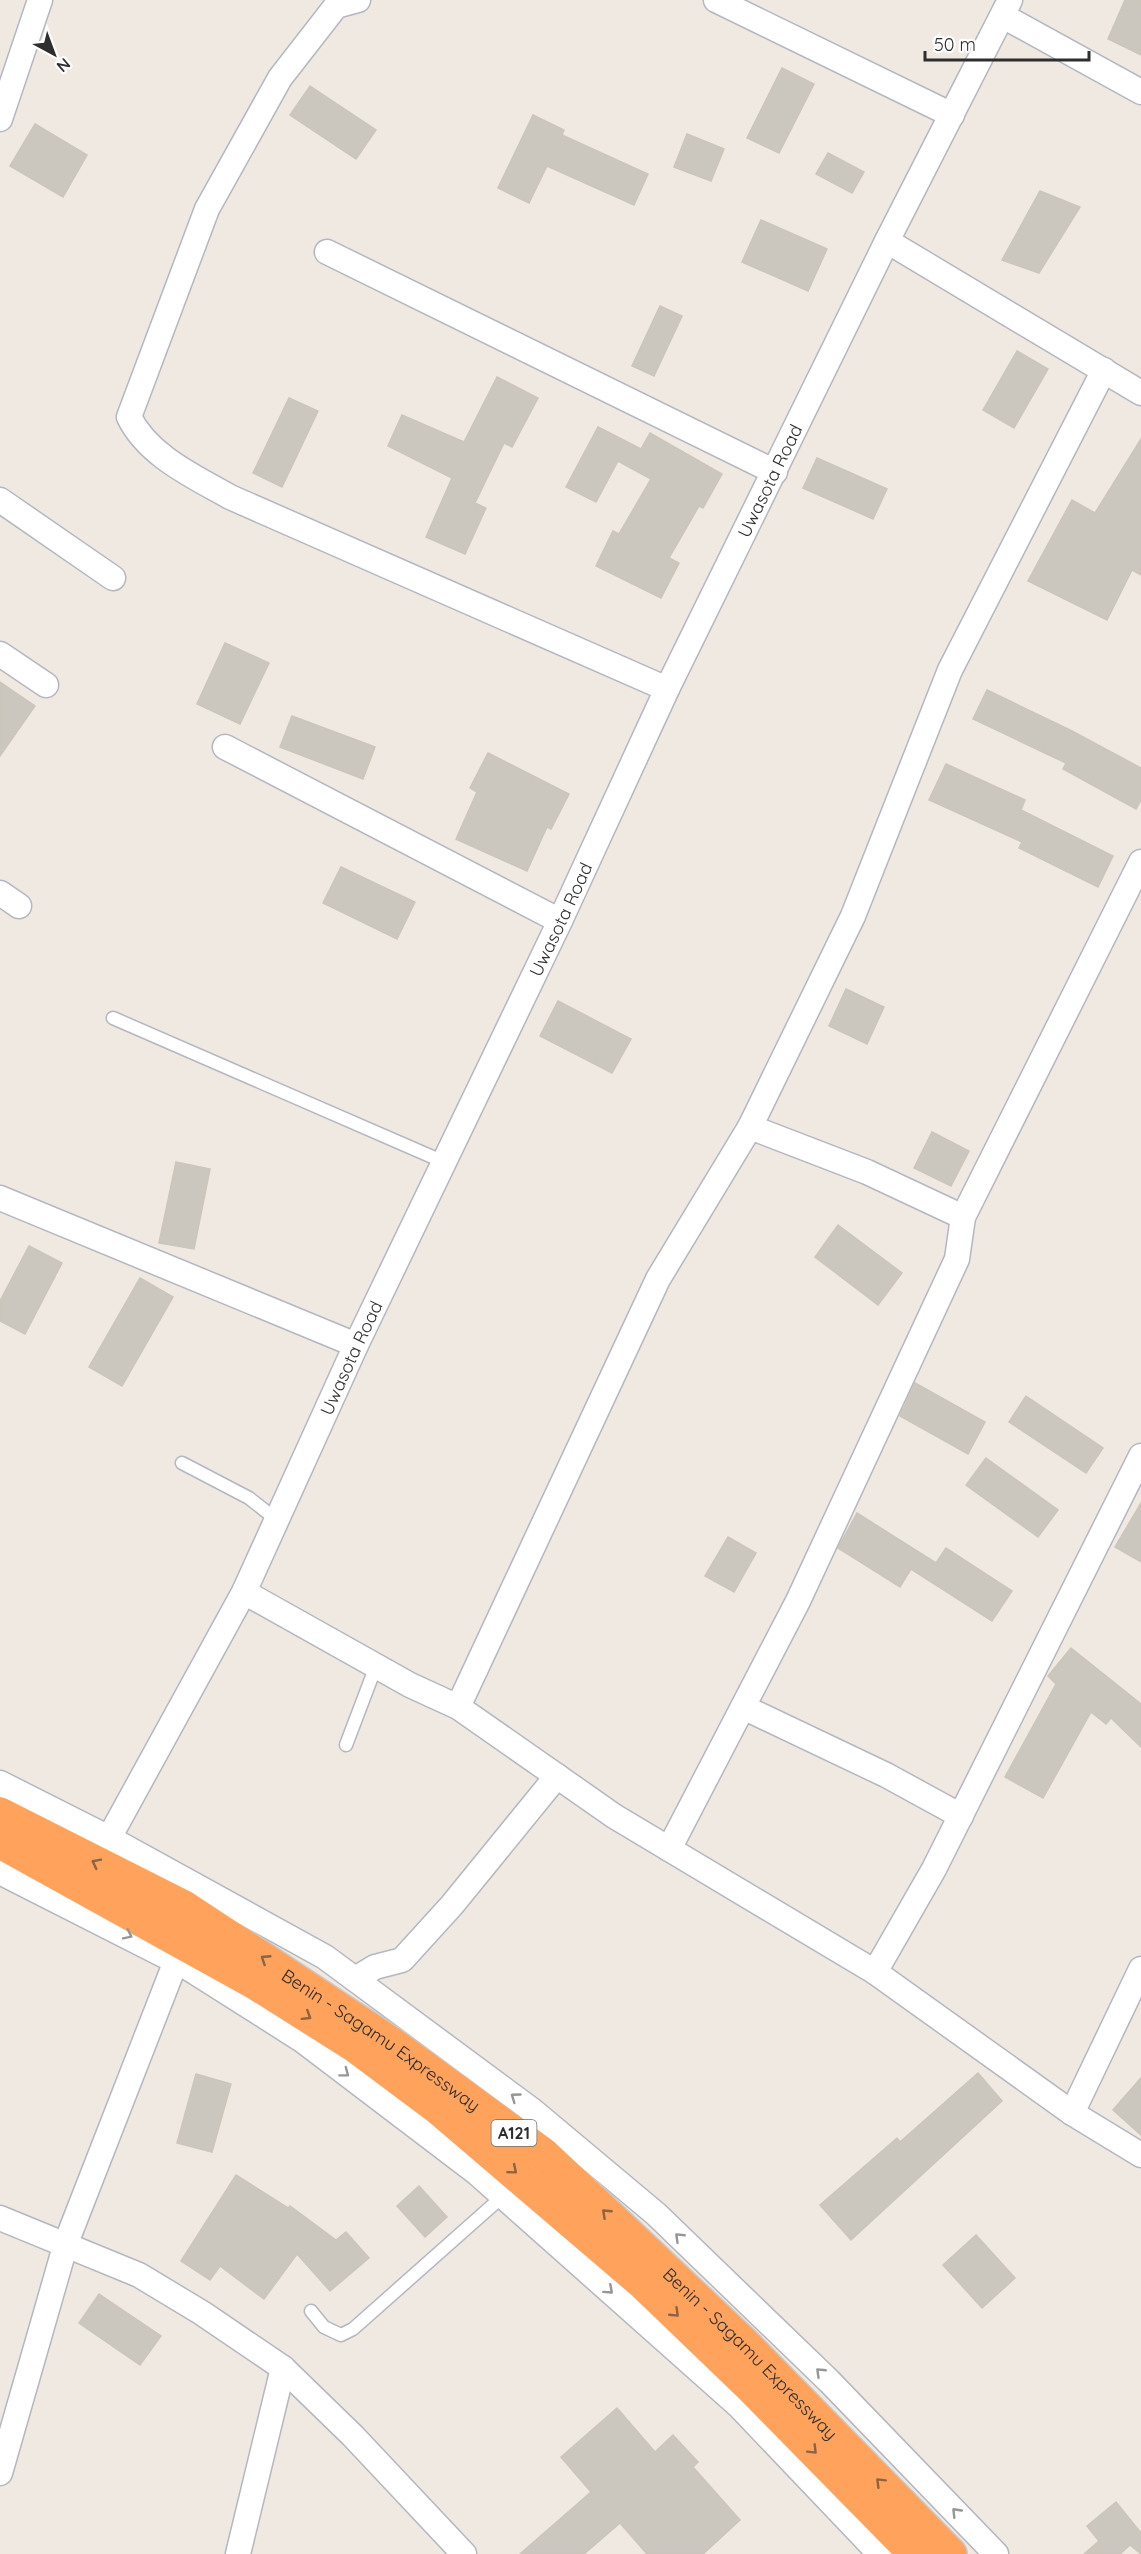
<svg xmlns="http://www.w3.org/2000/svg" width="1141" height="2554" viewBox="0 0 1141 2554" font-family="Quicksand,sans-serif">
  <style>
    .building { fill: #cbc7bf; stroke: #cbc5ba; stroke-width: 1.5 }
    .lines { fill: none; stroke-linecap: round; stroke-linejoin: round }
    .lane-casing { stroke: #b4b7c1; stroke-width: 15 }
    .street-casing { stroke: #b4b7c1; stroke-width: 27 }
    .highway-casing { stroke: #c9c9c9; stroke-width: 36 }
    .lane { stroke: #fff; stroke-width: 12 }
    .street { stroke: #fff; stroke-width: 24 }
    .highway { stroke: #ffa35c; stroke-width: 33 }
    .oneway { stroke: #8c6343 }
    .oneway2 { stroke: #969696 }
    .labels { text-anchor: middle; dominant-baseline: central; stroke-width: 4.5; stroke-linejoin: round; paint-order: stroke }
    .shield { fill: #fff; stroke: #6d6d6d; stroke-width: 1.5 }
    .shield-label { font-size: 16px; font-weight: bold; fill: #2e2e2e }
    .street-label { font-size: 18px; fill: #2e2e2e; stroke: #fff }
  </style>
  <rect width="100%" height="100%" fill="#efe9e1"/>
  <!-- building -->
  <g class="building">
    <path d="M1125 0H1141V55L1108 39Z"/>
    <path d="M782 68 814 84 779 153 747 138Z"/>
    <path d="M310 86 376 130 356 159 290 115Z"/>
    <path d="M533 115 564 130 562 135 648 174 634 205 547 166 529 203 498 188Z"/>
    <path d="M35 124 87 155 63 197 10 166Z"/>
    <path d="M687 134 724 149 711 181 674 167Z"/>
    <path d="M828 153 864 172 852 193 816 174Z"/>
    <path d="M1040 191 1080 207 1039 273 1002 260Z"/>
    <path d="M761 220 827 249 808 291 742 262Z"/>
    <path d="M660 306 682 316 654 376 632 366Z"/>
    <path d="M1017 351 1048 369 1014 428 983 410Z"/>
    <path d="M497 377 538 398 512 447 504 443 475 503 486 508 465 554 426 537 452 478 388 446 402 415 464 442Z"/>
    <path d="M289 398 318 411 282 487 253 473Z"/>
    <path d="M598 427 641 449 650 433 722 474 703 508 699 506 669 558 679 563 661 598 596 566 613 531 619 534 651 479 618 461 596 502 566 487Z"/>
    <path d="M1141 439V575L1132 570 1107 620 1028 581 1072 500 1095 513Z"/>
    <path d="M817 458 887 489 873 519 803 488Z"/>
    <path d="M225 643 269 663 240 724 197 704Z"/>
    <path d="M0 682 35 706 0 756Z"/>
    <path d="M987 690 1070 730 1141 768V800L1136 809 1063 769 1066 763 973 719Z"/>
    <path d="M292 716 375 747 363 779 280 747Z"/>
    <path d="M488 753 569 794 551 829 547 827 527 871 456 839 477 792 470 788Z"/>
    <path d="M946 764 1025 800 1021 810 1113 856 1098 887 1019 848 1022 842 929 800Z"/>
    <path d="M341 867 415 902 397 939 323 903Z"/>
    <path d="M846 989 884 1007 867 1044 829 1026Z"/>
    <path d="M558 1001 631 1039 612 1073 540 1036Z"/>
    <path d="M932 1132 969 1151 951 1186 914 1168Z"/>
    <path d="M176 1162 210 1169 194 1249 159 1243Z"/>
    <path d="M838 1225 902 1273 878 1305 815 1257Z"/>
    <path d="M29 1246 62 1263 25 1334 0 1321V1301Z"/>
    <path d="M140 1278 173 1297 122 1386 89 1367Z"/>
    <path d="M915 1383 985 1422 968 1454 900 1416Z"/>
    <path d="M1026 1396 1103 1448 1086 1473 1009 1422Z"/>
    <path d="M986 1458 1058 1510 1038 1537 966 1485Z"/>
    <path d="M1141 1503V1562L1115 1547Z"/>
    <path d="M857 1513 936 1563 946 1548 1012 1591 992 1621 911 1569 900 1587 838 1548Z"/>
    <path d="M728 1537 756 1553 734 1592 705 1576Z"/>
    <path d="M1071 1648 1141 1704V1747L1111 1718 1106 1724 1091 1712 1043 1798 1005 1777 1056 1684 1048 1676Z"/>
    <path d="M978 2073 1002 2101 851 2240 820 2205 897 2138 900 2142Z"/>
    <path d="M196 2074 231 2084 212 2152 177 2143Z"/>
    <path d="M1141 2078V2135L1113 2110Z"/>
    <path d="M236 2175 288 2208 290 2206 336 2240 346 2232 369 2258 330 2291 297 2254 264 2299 220 2266 210 2280 181 2261Z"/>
    <path d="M419 2186 447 2217 425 2237 397 2206Z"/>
    <path d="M976 2235 1015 2278 982 2308 943 2265Z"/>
    <path d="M99 2294 161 2336 140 2365 79 2323Z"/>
    <path d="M617 2408 655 2452 673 2435 698 2462 693 2467 740 2520 703 2554H647L620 2523 584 2554H520L591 2492 561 2457Z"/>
    <path d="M1116 2502 1141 2533V2554L1130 2545 1120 2554H1084L1099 2541 1087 2526Z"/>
  </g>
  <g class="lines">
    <defs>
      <g id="lane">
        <path d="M113 1018 444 1162"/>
        <path d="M182 1463 249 1498 277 1520"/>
        <path d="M346 1745 376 1666"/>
        <path d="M311 2311 324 2327 341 2335 353 2329 503 2196"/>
      </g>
      <g id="street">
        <path d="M358 0 336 6 280 78 207 209 129 417C148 456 195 477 230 497L667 689"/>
        <path d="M716 0 952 115"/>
        <path d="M1003 16 1141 92"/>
        <path d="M0 119 40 0"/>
        <path d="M887 241 1141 393"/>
        <path d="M327 252 775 472"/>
        <path d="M0 500 113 578"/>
        <path d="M0 654 46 685"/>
        <path d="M225 747 560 921"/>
        <path d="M0 893 19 906"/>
        <path d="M750 1127 867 1172 963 1217"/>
        <path d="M0 1198 356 1345"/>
        <path d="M244 1592 410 1685 458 1707 614 1816 875 1972 1072 2113 1141 2155"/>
        <path d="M458 1707 658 1279 750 1127 853 916 950 670 1104 370"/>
        <path d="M743 1707 886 1775 961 1816"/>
        <path d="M0 1783 109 1838 325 1957 533 2111 656 2214 829 2381 996 2554"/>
        <path id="s1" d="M109 1838 244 1592 356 1345 560 921 667 689 887 241 1010 0"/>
        <path d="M669 1849 798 1601 957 1259 963 1217 1141 862"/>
        <path d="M0 1872 187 1967 302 2040 477 2173 739 2406 880 2554"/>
        <path d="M875 1972 934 1869 1141 1456"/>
        <path d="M355 1979 375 1967 402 1960 452 1905 557 1776"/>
        <path d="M1072 2113 1141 1969"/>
        <path d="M0 2218 139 2275 202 2313 283 2368 353 2436 464 2554"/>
        <path d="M0 2473 66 2243 176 1961"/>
        <path d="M238 2554 283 2368"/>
      </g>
      <g id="highway">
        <path id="s2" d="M0 1814 184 1907 392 2044 543 2154 742 2342 950 2554"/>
        <path d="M0 1842 255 1983 355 2046 438 2108 644 2284 748 2384 915 2554"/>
      </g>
    </defs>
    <!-- lane casing -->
    <use href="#lane" class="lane-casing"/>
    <!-- street casing -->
    <use href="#street" class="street-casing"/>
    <!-- highway casing -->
    <use href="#highway" class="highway-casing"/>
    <!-- lane -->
    <use href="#lane" class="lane"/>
    <!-- street -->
    <use href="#street" class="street"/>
    <!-- highway -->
    <use href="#highway" class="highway"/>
  </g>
  <!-- one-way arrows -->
  <defs><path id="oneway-chevron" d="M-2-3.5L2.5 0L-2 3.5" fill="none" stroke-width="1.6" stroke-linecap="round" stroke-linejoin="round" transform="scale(1.5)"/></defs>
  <g class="oneway">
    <use href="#oneway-chevron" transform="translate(96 1863) rotate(-153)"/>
    <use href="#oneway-chevron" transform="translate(265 1959) rotate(-147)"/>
    <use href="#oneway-chevron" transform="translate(307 2016) rotate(32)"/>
    <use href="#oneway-chevron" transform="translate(513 2170) rotate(40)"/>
    <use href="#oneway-chevron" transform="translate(606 2213) rotate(-137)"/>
    <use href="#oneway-chevron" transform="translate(675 2313) rotate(44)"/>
    <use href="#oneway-chevron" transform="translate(813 2450) rotate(45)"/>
    <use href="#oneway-chevron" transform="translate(880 2482) rotate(-135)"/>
  </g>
  <g class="oneway2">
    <use href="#oneway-chevron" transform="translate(128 1935) rotate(26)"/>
    <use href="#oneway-chevron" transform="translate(345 2073) rotate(37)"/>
    <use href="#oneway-chevron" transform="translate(515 2097) rotate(-144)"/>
    <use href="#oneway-chevron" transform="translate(679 2237) rotate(-136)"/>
    <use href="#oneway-chevron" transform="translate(609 2290) rotate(42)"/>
    <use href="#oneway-chevron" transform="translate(820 2372) rotate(-136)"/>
    <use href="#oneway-chevron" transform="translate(956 2512) rotate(-134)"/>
  </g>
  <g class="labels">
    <!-- shield labels -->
    <rect class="shield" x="491.5" y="2120" width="45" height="26" rx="4.5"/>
    <g class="shield-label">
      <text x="514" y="2133">A121</text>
    </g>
    <!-- street labels -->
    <g class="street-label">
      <text stroke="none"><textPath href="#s1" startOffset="1510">Uwasota Road</textPath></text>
      <text stroke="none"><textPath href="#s1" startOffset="1024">Uwasota Road</textPath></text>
      <text stroke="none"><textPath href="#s1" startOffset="538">Uwasota Road</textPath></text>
      <text stroke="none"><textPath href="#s2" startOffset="444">Benin - Sagamu Expressway</textPath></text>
      <text stroke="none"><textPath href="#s2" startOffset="930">Benin - Sagamu Expressway</textPath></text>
    </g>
  </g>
  <!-- north arrow -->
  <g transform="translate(54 54) rotate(139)" stroke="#ffffff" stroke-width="4.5" paint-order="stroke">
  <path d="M0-4.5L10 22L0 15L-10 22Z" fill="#2e2e2e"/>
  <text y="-9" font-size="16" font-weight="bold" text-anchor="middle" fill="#2e2e2e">N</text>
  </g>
  <!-- scale -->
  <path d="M925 51v9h164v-9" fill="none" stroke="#2e2e2e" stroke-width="3"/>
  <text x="934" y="51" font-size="18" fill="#2e2e2e" stroke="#ffffff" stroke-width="4.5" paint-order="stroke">50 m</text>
</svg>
